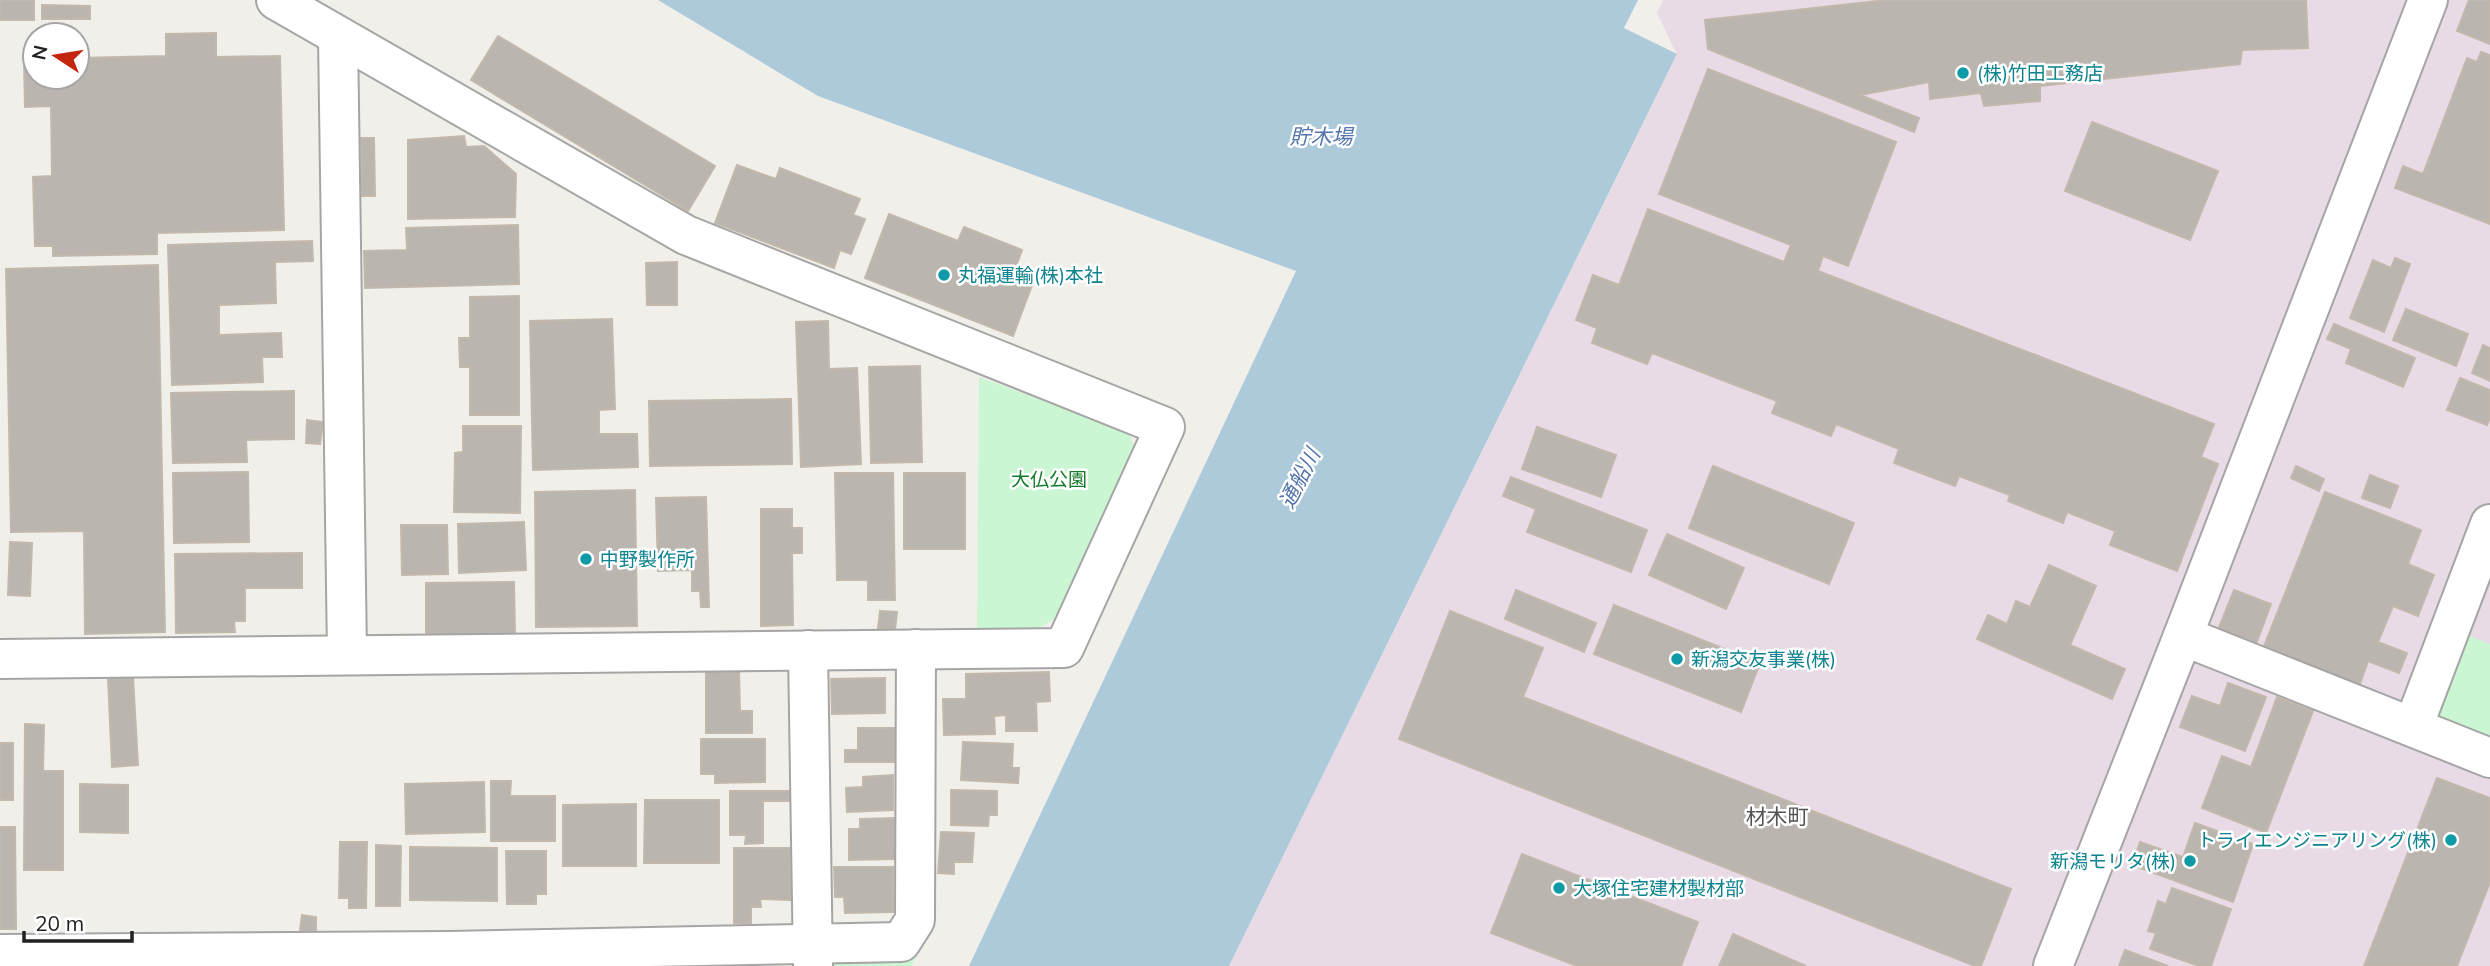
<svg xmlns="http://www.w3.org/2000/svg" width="2490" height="966" viewBox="0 0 2490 966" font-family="Mulish,'Noto Sans JP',sans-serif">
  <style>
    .industrial { fill: #e9dbe5 }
    .park { fill: #cbf6d4 }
    .water { fill: #adcadb }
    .building { fill: #bab5ae; stroke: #c2b8ac; stroke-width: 2 }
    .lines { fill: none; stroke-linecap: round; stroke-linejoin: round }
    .minor-casing { stroke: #a5a5a5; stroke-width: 42 }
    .minor { stroke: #fff; stroke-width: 38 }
    .culture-dot { fill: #0f9aa8; stroke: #fff; stroke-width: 2.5 }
    .labels { text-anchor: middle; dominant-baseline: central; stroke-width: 5; stroke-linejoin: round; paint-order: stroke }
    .culture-label { font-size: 19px; fill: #0d838f; stroke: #fff; text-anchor: start }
    .park-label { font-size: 19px; fill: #157a2a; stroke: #fff }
    .water-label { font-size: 21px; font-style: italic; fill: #5474ab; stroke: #fff }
    .neighbourhood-label { font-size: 21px; fill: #545454; stroke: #fff }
  </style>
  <rect width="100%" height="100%" fill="#f1efe9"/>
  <!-- industrial -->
  <path class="industrial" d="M1663 0H2490V966H1229L1677 55 1657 13Z"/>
  <!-- park -->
  <g class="park">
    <path d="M979 377 1128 432 1138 455 1061 615 1037 629 977 630Z"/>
    <path d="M2460 632 2490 644V743L2444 726 2433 705Z"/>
    <path d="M922 947 911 966H829L840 948Z"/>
  </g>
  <!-- water -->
  <path class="water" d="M658 0H1638L1624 28 1677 54 1229 966H969L1296 271 818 96Z"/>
  <!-- building -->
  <g class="building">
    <rect x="0" y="0" width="34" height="20"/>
    <path d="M1886 0H2306L2308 48 2242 50 2240 64 2040 86V101L1984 106 1981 93 1930 99 1929 82 1860 95 1919 118 1914 132 1708 49 1705 20Z"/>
    <path d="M2469 0H2490V44L2457 31Z"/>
    <path d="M42 5 90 6V19H42Z"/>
    <path d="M216 33V57L280 56 284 230 157 233V254L53 256V246H35L33 177 52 176 51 106 25 107 24 59H35V77H77V58L166 56V34Z"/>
    <path d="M498 36 715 166 688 211 471 80Z"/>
    <path d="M2481 52 2490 55V224L2395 188 2403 166 2423 174 2467 58 2477 62Z"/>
    <path d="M1708 69 1896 142 1848 266 1823 256 1818 271 2214 424 2201 457 2218 464 2177 571 2110 545 2115 531 2067 512 2063 523 2008 501 2010 495 1959 476 1955 486 1894 463 1899 449 1836 424 1831 436 1772 413 1777 401 1652 353 1647 364 1592 343 1597 328 1576 320 1593 275 1619 285 1648 209 1784 262 1791 245 1659 194Z"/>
    <path d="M2092 122 2218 171 2190 240 2065 191Z"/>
    <path d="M464 136 466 147 484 146 516 174 515 217 408 219V140Z"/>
    <path d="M361 138H374L375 196H362Z"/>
    <path d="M737 165 776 179 780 168 860 199 853 215 865 219 851 254 840 250 834 268 715 223Z"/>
    <path d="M889 214 958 241 964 227 1022 250 1014 272 1034 280 1013 336 865 278Z"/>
    <path d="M518 225 519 284 365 288 364 251 407 250 406 228Z"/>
    <path d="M312 241 313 261 275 262 276 303 219 305V335L281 333 282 357H262L263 382 172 385 168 245Z"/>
    <path d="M2395 258 2410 264 2384 332 2350 318 2373 260 2391 268Z"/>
    <path d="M677 262V305H647L646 263Z"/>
    <path d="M158 265 165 632 85 634 84 531 11 532 6 269Z"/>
    <path d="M519 296V415H470V367H460L459 338H470V297Z"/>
    <path d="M2406 309 2468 334 2456 366 2393 340Z"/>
    <path d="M612 319 615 409 599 410V434H637L638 467 533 470 530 321Z"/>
    <path d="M828 321 829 369 857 368 861 464 801 467 796 322Z"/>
    <path d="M2334 324 2415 358 2403 387 2346 363 2351 349 2327 339Z"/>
    <path d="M2483 345 2490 348V381L2472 373Z"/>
    <path d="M920 366 922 462 871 463 869 367Z"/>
    <path d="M2460 378 2490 390V418L2487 425 2447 410Z"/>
    <path d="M294 391V439L246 440 247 462 173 463 171 393Z"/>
    <path d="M791 399 792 464 650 466 649 401Z"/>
    <path d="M307 420 323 422 320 444 306 443Z"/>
    <path d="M463 426H521L520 513 454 512 455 453 463 452Z"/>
    <path d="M1537 427 1616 455 1601 497 1522 469Z"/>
    <path d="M1713 466 1854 523 1829 584 1689 528Z"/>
    <path d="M2296 466 2324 479 2319 491 2291 478Z"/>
    <path d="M248 472 249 542 174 543 173 473Z"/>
    <path d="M835 473H893L895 600H868V580H837Z"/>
    <rect x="904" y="473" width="61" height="76"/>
    <path d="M2370 475 2398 486 2390 508 2362 498Z"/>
    <path d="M1511 477 1647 530 1631 572 1527 532 1536 509 1503 496Z"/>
    <path d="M635 490 637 626 536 627 535 492Z"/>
    <path d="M2325 492 2421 530 2408 564 2434 575 2418 616 2393 606 2378 642 2407 653 2399 673 2368 661 2359 687 2263 649Z"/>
    <path d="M706 497 709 607H701L700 591H692V570L658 571 656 498Z"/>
    <path d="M761 509H792V528H802V553H792L793 625 761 626Z"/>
    <path d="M524 522 526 570 459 573 458 524Z"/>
    <path d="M401 525H447L448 574 402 575Z"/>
    <path d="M1667 534 1744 568 1726 609 1649 575Z"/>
    <path d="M10 542 32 543 30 596 8 595Z"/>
    <path d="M302 553V588H245V621H234L235 632 176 633 175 554Z"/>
    <path d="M2049 565 2096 586 2070 645 2125 669 2112 699 1977 639 1988 615 2007 624 2016 601 2030 607Z"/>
    <path d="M514 582 515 635 426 637V583Z"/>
    <path d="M1516 590 1596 623 1584 652 1505 619Z"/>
    <path d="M2234 590 2271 604 2256 644 2218 630Z"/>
    <path d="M1614 605 1760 663 1741 712 1594 654Z"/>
    <path d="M880 611 897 612 895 630 878 628Z"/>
    <path d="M1450 611 1543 648 1523 697 2011 889 1981 966H1975L1399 739Z"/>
    <path d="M706 670H739L740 711H752V733H706Z"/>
    <path d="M1049 672 1050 701 1036 702 1037 731H1006V715L994 716 995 734 944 735 943 699H966V674Z"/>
    <path d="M133 677 138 765 112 767 108 678Z"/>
    <path d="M885 678V713L832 714 831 679Z"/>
    <path d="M2228 683 2266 697 2245 751 2180 727 2192 696 2220 706Z"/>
    <path d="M2277 697 2313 711 2266 833 2202 808 2222 756 2251 767Z"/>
    <path d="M25 724 44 725 43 771H63V870H24Z"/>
    <path d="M858 728H894V762H845V750H858Z"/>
    <path d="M701 739H765V782L715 783V774H701Z"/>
    <path d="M963 742 1013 744 1012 768H1019L1018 783 961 780Z"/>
    <rect x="0" y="743" width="13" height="57"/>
    <path d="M893 775V810L847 812 846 788 863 787V777Z"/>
    <path d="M2437 778 2490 798V882L2457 966H2364Z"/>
    <path d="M491 781H511L510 796H555V841H491Z"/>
    <path d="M484 782 485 832 406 834 405 784Z"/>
    <path d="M80 784 128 785V833L80 832Z"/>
    <path d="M951 790 997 791V815H989L988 826 951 825Z"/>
    <path d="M730 791H795V801H763V843L745 844 746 835H730Z"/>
    <path d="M645 800H719V863H644Z"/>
    <path d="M636 804V866H563V805Z"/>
    <path d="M896 818V859L849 860V829H860V819Z"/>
    <path d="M2195 823 2253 844 2233 902 2132 865 2140 842 2183 857Z"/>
    <path d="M0 827H15L16 929H0Z"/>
    <path d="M941 832 974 833 972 862H954V874L938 873Z"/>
    <path d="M340 842H367L366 908H349V898H339Z"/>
    <path d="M376 845 401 846 400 906H376Z"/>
    <path d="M410 847 497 848V901L410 900Z"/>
    <path d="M734 848H790V900L760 899 761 907H751V924L734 923Z"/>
    <path d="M506 851H546V894H536V904H507Z"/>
    <path d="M1522 854 1698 922 1681 966H1577L1491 933Z"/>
    <path d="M834 867H893V912L845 913 844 897H835Z"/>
    <path d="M2172 888 2231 909 2211 966H2199L2150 949 2156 933 2148 931 2158 901 2166 904Z"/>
    <path d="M302 915 316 917V932L300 930Z"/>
    <path d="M1733 934 1806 966H1719Z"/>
    <path d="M2125 950 2168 966H2119Z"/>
  </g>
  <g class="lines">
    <defs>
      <g id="minor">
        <path d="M338 37 347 654"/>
        <path d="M2183 636 2490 758"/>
        <path d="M808 650 813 966"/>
        <path d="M0 659 1064 648 1165 427 686 235 276 0"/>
        <path d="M2413 727 2490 524"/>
        <path d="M0 954 449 951 901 942 915 920 916 649"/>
        <path d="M2053 966 2183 636 2428 0"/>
      </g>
    </defs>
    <!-- minor casing -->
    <use href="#minor" class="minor-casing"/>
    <!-- minor -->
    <use href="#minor" class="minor"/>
  </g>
  <!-- markers -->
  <g class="culture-dot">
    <circle cx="1963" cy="73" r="7"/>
    <circle cx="944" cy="275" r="7"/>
    <circle cx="586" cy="559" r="7"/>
    <circle cx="1677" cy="659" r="7"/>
    <circle cx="2451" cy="840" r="7"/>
    <circle cx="2190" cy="861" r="7"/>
    <circle cx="1559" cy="888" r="7"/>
  </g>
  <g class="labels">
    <!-- culture labels -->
    <g class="culture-label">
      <text x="1977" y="73">(株)竹田工務店</text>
      <text x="958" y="275">丸福運輸(株)本社</text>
      <text x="600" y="559">中野製作所</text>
      <text x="1691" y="659">新潟交友事業(株)</text>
      <text x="2437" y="840" text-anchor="end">トライエンジニアリング(株)</text>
      <text x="2176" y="861" text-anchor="end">新潟モリタ(株)</text>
      <text x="1573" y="888">大塚住宅建材製材部</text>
    </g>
    <!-- park labels -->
    <g class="park-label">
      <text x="1049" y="479">大仏公園</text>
    </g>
    <!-- water labels -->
    <g class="water-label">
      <text x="1321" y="136">貯木場</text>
      <text transform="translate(1299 478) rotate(-63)">通船川</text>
    </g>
    <!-- neighbourhood labels -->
    <g class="neighbourhood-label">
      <text x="1777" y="816">材木町</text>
    </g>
  </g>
  <!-- north arrow -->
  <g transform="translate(56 56) rotate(282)"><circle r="33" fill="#ffffff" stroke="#a6a6a6" stroke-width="2"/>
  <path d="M0-5L12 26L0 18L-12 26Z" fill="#c32710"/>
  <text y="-10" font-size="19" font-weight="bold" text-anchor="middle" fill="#212121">N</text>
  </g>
  <!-- scale -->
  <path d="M24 931v10h108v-10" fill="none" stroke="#212121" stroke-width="3.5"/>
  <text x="35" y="931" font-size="21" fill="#212121" stroke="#ffffff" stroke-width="5" paint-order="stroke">20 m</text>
</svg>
